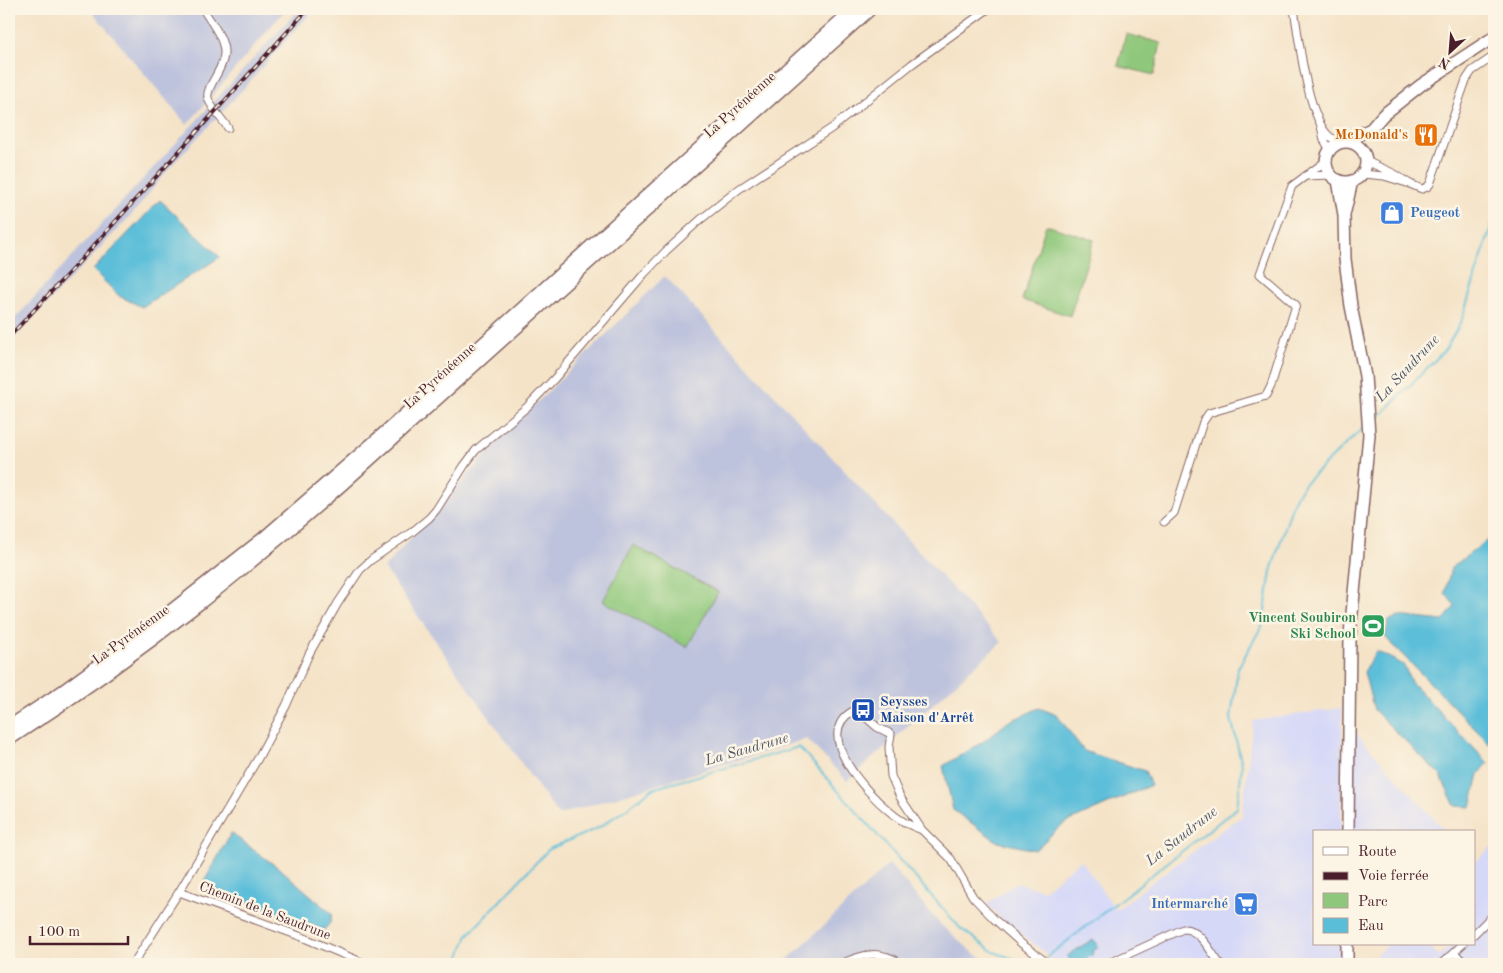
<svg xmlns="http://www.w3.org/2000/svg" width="1503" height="973" viewBox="0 0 1503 973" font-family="'Old Standard TT',serif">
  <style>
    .built { fill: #d6d8f8 }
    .industrial { fill: #bec3dd }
    .green { fill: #8fc87c; stroke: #6c7454 }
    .water { fill: #5bbed9; stroke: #526e82 }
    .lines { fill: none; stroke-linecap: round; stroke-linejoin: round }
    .stream { stroke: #5bbed9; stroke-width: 2 }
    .street-casing { stroke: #866462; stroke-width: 9 }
    .primary-casing { stroke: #866462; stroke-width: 14 }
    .highway-casing { stroke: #866462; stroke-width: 15 }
    .street { stroke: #fff; stroke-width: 7 }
    .primary { stroke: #fff; stroke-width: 11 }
    .highway { stroke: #fff; stroke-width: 12 }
    .rail-casing { stroke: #4a1f2b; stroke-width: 4 }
    .rail { stroke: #fcf5e5; stroke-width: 2; stroke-dasharray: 5.5; stroke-linecap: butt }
    .labels { text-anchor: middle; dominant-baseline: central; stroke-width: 5; stroke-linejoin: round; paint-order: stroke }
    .street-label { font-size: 14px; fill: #4a1f2b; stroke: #fcf5e5 }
    .food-label { font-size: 14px; font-weight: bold; fill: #c56008; stroke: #fcf5e5; text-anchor: end }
    .shop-label { font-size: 14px; font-weight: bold; fill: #366cbe; stroke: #fcf5e5; text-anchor: start }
    .leisure-label { font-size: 14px; font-weight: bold; fill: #27864d; stroke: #fcf5e5; text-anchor: end }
    .transit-label { font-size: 14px; font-weight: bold; fill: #164399; stroke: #fcf5e5; text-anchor: start }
    .water-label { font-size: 15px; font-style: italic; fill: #505768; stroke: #fcf5e5 }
  </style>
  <rect width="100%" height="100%" fill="#fcf5e5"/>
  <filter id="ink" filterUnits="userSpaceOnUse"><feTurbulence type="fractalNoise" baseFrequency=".02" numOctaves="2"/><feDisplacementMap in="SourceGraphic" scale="10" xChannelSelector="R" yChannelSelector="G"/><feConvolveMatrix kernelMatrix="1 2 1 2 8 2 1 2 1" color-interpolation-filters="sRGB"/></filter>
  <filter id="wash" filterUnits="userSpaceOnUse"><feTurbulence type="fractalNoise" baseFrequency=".0096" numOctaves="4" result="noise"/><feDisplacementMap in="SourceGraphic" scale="20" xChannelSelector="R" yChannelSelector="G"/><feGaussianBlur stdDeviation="1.12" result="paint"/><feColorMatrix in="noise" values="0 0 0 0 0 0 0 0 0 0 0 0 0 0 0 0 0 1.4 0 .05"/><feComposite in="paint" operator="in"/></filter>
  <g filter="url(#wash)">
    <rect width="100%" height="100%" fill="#f4e3c7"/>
    <!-- built -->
    <g class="built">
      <path d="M1342 708 1341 832H1314V944H1341V964H1041L1051 957 1005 922 987 904 1015 883 1044 890 1081 860 1116 910 1152 882 1242 816 1253 721Z"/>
      <path d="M1354 731 1446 832H1356L1354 829Z"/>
      <path d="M1494 845V964H1367L1388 944H1427L1439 956 1452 944H1474V863Z"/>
    </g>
    <!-- industrial -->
    <g class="industrial">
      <path d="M90 9H286L187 125Z"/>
      <path d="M299 9H314L246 86 170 167 136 210 9 343V325Z"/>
      <path d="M665 276 1002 642 847 781 807 739 558 815 384 568 495 444Z"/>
      <path d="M889 864 940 924 975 954 999 964H783Z"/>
    </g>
    <!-- green -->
    <g class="green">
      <path d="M1126 34 1161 43 1154 75 1118 66Z"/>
      <path d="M1046 225 1094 240 1070 316 1022 300Z"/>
      <path d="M633 545 718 592 687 647 603 601Z"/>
    </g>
    <!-- water -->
    <g class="water">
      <path d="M160 200 220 257 142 307 119 296 93 270Z"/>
      <path d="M1494 530V746L1490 744 1385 637 1389 621 1398 616 1443 621 1455 606 1445 593 1451 568 1489 539Z"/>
      <path d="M1376 651 1404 665 1411 682 1488 763 1479 774 1471 807 1455 806 1441 776 1374 710 1364 672Z"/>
      <path d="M1039 708 1057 715 1084 751 1145 771 1151 785 1063 824 1035 850 998 842 953 810 943 766 984 741 1008 722Z"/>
      <path d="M231 833 284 872 332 914 330 923 324 930 208 887 204 882Z"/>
      <path d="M1093 939 1098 947 1092 952 1093 954 1079 964H1074L1067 956Z"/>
    </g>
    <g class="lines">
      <!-- stream -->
      <g class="stream">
        <path d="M1375 421 1445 350 1461 322 1494 218"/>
        <path d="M1047 957 1237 808 1242 765 1231 718 1238 668 1263 624 1271 571 1294 500 1303 485 1362 429"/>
        <path d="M457 964 468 935 549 849 598 828 629 807 652 789 799 747 961 929 994 952 1029 964"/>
      </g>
    </g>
  </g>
  <g filter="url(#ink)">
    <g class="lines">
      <defs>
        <g id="street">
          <path d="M203 9C210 21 223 36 224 51 225 69 205 87 208 98 211 108 222 119 228 128"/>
          <path d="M1294 9C1299 39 1307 117 1330 137 1333 139 1337 140 1341 142"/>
          <path d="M1321 126 1324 140 1330 150"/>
          <path d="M1363 174 1384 176 1410 184 1393 173 1366 161"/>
          <path d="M1305 176 1331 175"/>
          <path d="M1410 184 1422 189 1427 187 1430 184 1466 80 1472 71 1494 56"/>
          <path d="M1164 522 1174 513 1203 422 1209 413 1266 396 1271 386 1296 305 1260 274 1292 186 1326 161"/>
          <path d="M922 830C910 826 899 820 889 811 867 793 811 734 853 711L861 713 877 727 891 734 889 747 891 776 900 797 922 830 951 859 973 897 994 919 1022 944 1049 964"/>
          <path d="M179 892 302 937 366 964"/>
          <path d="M1474 934 1489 919"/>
          <path d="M1455 953 1465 964"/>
          <path d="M133 964 179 892 257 760 286 706 309 654 338 603 360 570 371 560 412 532 429 518 436 510 464 466 476 450 527 407 555 378 644 274 666 251 700 220 739 189 832 128 912 64 988 9"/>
          <path d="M841 964C864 953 880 950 902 964"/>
          <path d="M1107 964 1183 929C1199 928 1211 952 1220 964"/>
          <path d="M1441 964 1463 944"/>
        </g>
        <g id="primary">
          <circle cx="1346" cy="162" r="20"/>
          <path d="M1350 142 1360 134 1371 129 1383 115 1421 85 1494 37"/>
          <path d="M1338 180 1344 215 1345 259 1351 306 1365 376 1369 435 1350 635 1348 832"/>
          <path d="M1345 211 1352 181"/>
          <path d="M1347 964V944"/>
        </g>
        <g id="highway">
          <path d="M9 727 62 692 151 627 263 539 378 439 854 9"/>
          <path d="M9 739C74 697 137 652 198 604 247 566 295 525 342 484L870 9"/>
        </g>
      </defs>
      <!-- street casing -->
      <use href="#street" class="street-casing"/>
      <!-- primary casing -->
      <use href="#primary" class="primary-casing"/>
      <!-- highway casing -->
      <use href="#highway" class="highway-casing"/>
      <!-- street -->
      <use href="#street" class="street"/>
      <!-- primary -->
      <use href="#primary" class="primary"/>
      <!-- highway -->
      <use href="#highway" class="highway"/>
      <defs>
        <path id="rail" d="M9 337 78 263 308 9"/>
      </defs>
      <!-- rail casing -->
      <use href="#rail" class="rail-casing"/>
      <!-- rail -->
      <use href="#rail" class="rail"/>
    </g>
  </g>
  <!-- icons -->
  <defs>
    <symbol id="restaurant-square" viewBox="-11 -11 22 22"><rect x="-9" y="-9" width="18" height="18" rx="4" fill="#e8710a" stroke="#fcf5e5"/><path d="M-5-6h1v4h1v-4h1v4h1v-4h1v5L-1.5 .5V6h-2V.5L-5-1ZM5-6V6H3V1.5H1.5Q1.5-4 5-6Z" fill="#fff"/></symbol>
    <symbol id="shop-square" viewBox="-11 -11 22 22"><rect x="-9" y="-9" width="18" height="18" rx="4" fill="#3f7fe0" stroke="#fcf5e5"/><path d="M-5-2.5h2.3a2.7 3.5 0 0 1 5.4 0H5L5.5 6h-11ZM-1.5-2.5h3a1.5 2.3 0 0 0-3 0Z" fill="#fff"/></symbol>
    <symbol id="stadium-square" viewBox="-11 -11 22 22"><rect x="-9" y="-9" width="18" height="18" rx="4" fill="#2e9e5b" stroke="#fcf5e5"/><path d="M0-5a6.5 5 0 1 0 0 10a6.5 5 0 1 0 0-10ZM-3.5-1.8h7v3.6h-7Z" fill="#fff"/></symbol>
    <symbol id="bus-square" viewBox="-11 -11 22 22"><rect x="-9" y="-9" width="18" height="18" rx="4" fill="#1a4fb4" stroke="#fcf5e5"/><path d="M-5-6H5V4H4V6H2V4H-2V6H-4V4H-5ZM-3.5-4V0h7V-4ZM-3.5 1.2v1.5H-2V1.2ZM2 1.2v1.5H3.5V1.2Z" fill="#fff"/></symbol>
    <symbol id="supermarket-square" viewBox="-11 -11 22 22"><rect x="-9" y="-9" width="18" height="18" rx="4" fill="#3f7fe0" stroke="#fcf5e5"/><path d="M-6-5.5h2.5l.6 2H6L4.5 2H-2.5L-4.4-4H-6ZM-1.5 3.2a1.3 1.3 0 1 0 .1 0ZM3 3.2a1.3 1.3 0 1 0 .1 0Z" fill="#fff"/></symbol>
  </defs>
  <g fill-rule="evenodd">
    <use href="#restaurant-square" x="1412" y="121" width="28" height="28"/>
    <use href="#shop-square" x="1378" y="199" width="28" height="28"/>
    <use href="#stadium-square" x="1359" y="612" width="28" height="28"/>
    <use href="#bus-square" x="849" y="696" width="28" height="28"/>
    <use href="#supermarket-square" x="1232" y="890" width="28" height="28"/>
  </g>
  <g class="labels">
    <!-- street labels -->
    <g class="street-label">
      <text transform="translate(740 105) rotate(-42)">La Pyrénéenne</text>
      <text transform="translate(440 376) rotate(-42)">La Pyrénéenne</text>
      <text transform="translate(131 635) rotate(-36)">La Pyrénéenne</text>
      <text transform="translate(265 911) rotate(21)">Chemin de la Saudrune</text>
    </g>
    <!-- food labels -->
    <g class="food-label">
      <text x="1408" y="135">McDonald's</text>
    </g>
    <!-- shop labels -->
    <g class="shop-label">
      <text x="1410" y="213">Peugeot</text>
      <text x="1228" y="904" text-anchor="end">Intermarché</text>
    </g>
    <!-- leisure labels -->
    <g class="leisure-label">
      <text x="1356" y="618">Vincent Soubiron<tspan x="1356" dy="16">Ski School</tspan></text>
    </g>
    <!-- transit labels -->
    <g class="transit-label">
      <text x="880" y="702">Seysses<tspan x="880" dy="16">Maison d'Arrêt</tspan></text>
    </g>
    <!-- water labels -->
    <g class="water-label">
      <text transform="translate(1408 369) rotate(-47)">La Saudrune</text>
      <text transform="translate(747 750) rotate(-16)">La Saudrune</text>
      <text transform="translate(1182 837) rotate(-38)">La Saudrune</text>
    </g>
  </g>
  <!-- margin -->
  <rect width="1503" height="973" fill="none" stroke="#fcf5e5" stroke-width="30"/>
  <!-- legend -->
  <rect x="1313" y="830" width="162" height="115" fill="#fcf5e5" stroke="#b59f9b"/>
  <rect x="1323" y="847" width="25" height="8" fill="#ffffff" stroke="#b59f9b"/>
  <text x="1358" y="856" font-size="15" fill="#4a1f2b">Route</text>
  <rect x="1323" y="872" width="25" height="8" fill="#4a1f2b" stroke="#b59f9b"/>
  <text x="1358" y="880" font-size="15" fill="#4a1f2b">Voie ferrée</text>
  <rect x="1323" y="893" width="25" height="15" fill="#8fc87c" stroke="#b59f9b"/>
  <text x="1358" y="906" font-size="15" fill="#4a1f2b">Parc</text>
  <rect x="1323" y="918" width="25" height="15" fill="#5bbed9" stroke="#b59f9b"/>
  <text x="1358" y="930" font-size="15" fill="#4a1f2b">Eau</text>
  <!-- north arrow -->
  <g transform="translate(1450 52) rotate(206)" stroke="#fcf5e5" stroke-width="4" paint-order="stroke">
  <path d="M0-4L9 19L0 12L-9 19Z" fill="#4a1f2b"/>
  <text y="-8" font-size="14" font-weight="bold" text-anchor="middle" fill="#4a1f2b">N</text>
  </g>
  <!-- scale -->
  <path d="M30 936v8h98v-8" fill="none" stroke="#4a1f2b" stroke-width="2.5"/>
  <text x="38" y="936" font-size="15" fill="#4a1f2b" stroke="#fcf5e5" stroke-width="4" paint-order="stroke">100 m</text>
</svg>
